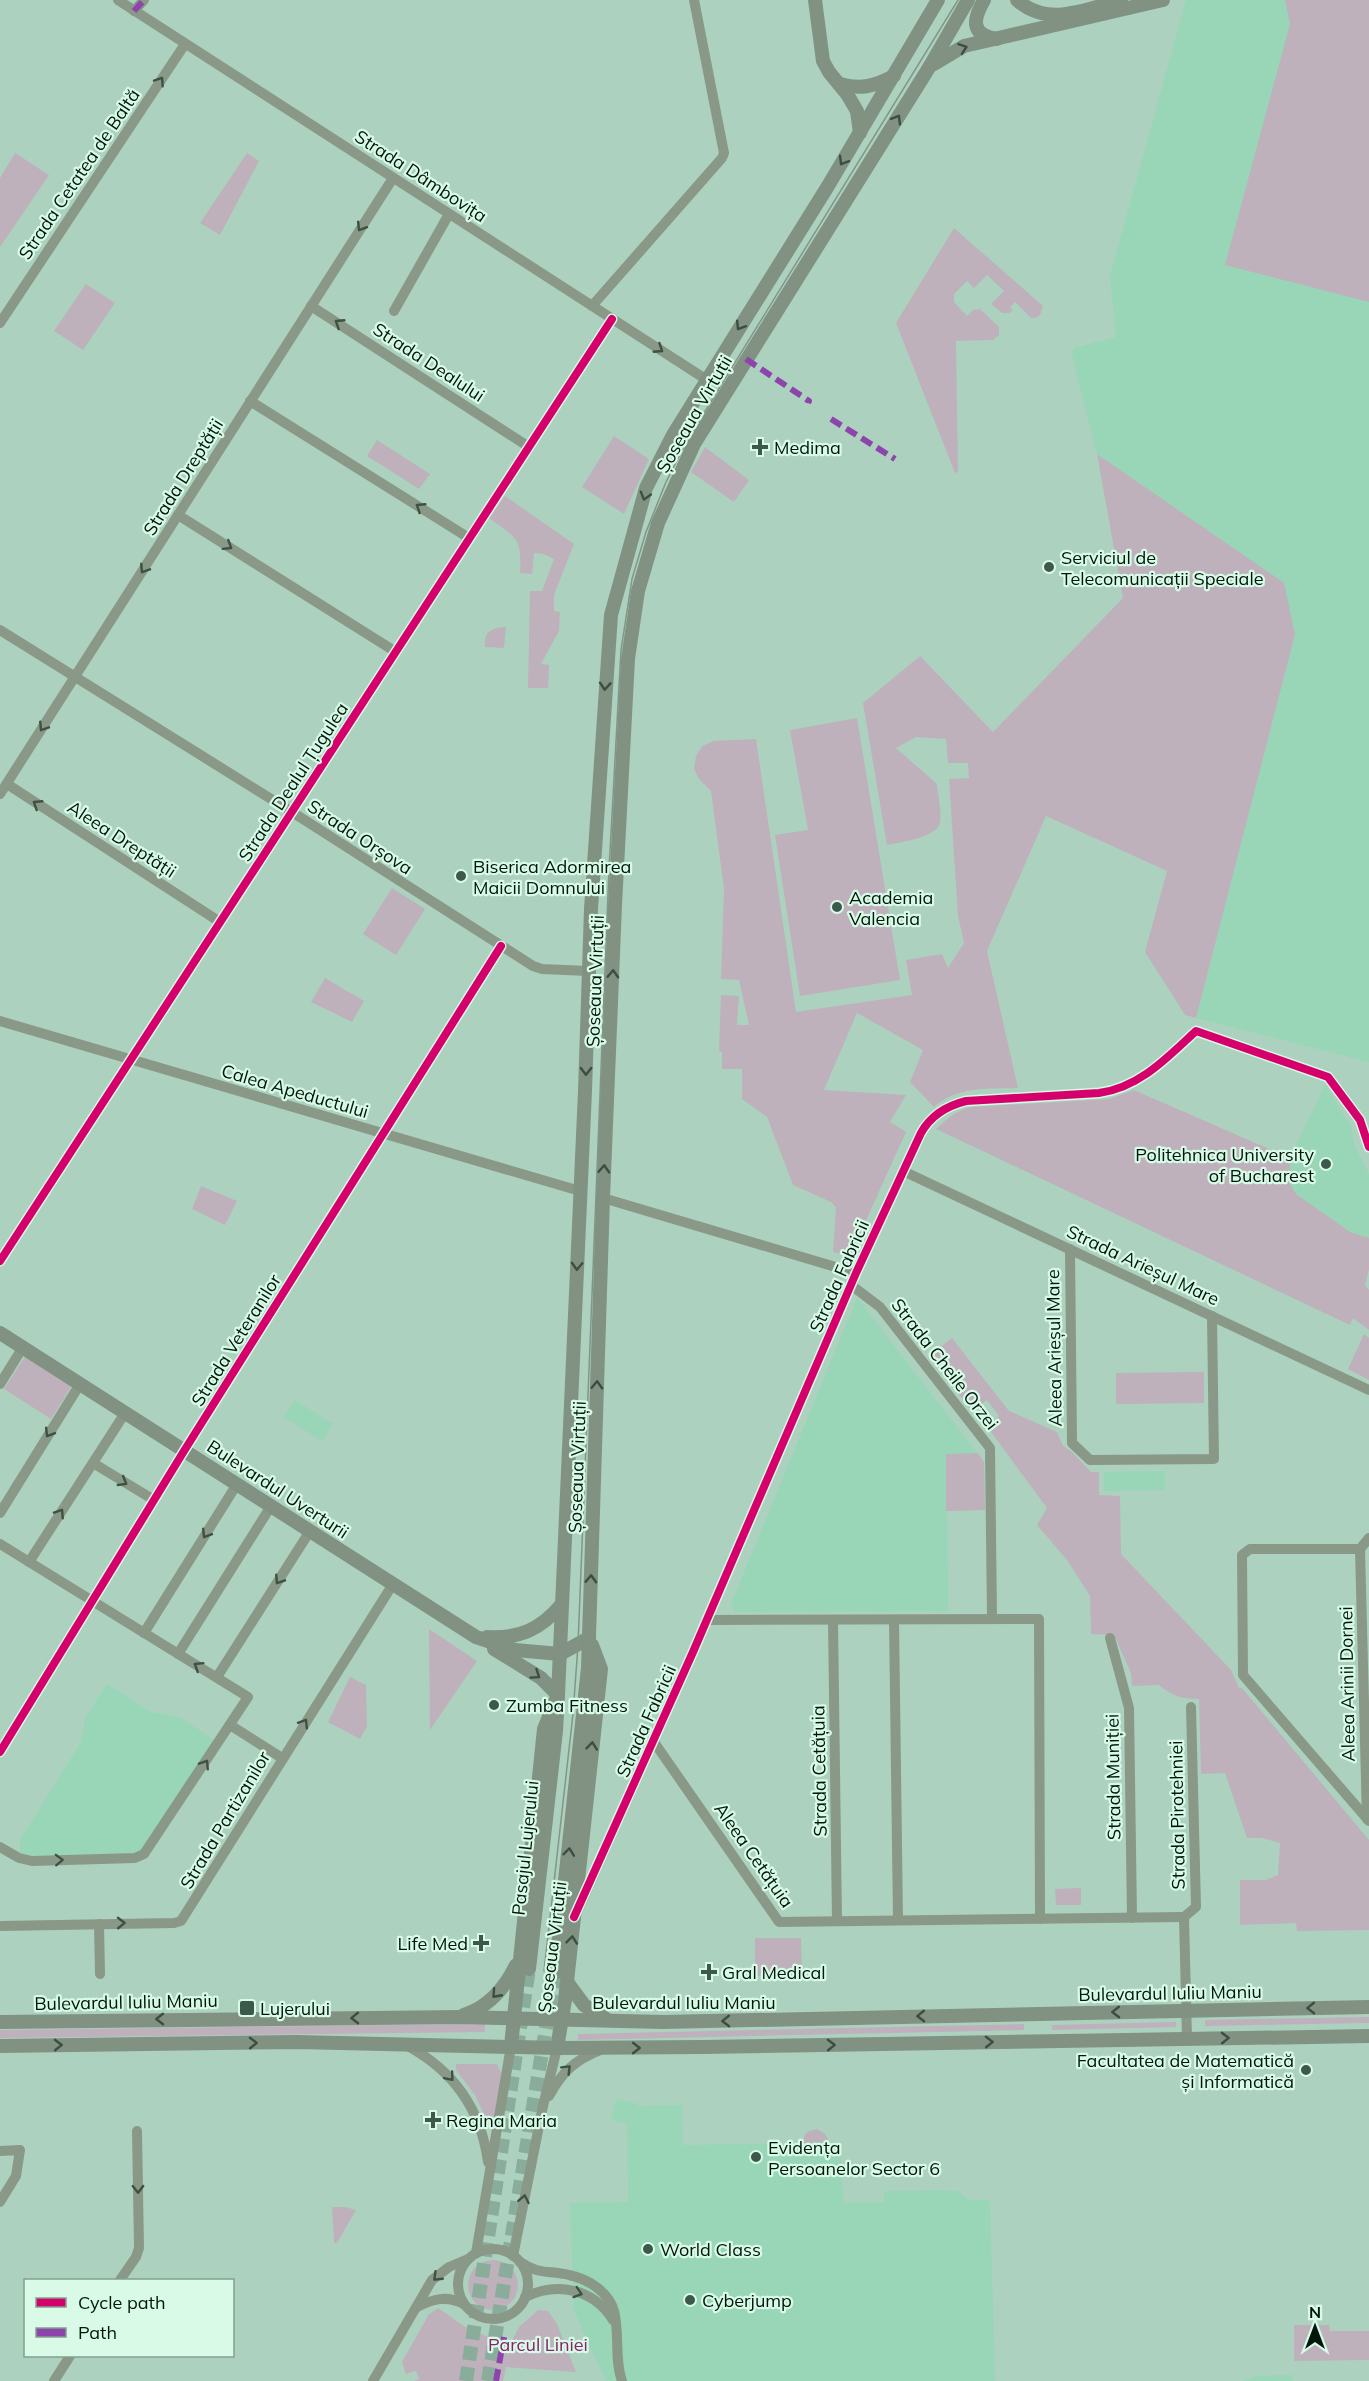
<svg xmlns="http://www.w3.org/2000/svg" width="1369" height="2381" viewBox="0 0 1369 2381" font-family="Mulish,sans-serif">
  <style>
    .built { fill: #99d5b7 }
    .green { fill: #beb1bb }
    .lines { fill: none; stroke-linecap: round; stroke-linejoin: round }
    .major-tunnel { stroke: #8aad9b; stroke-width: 14; stroke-dasharray: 14 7; stroke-linecap: butt }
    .minor { stroke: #8a9888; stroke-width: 10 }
    .major { stroke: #819283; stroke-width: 14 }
    .tram { stroke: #819687; stroke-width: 1.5 }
    .quiet { stroke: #8e44ad; stroke-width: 6; stroke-dasharray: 12 6; stroke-linecap: butt }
    .cycleway-casing { stroke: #d8fae7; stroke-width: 11 }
    .cycleway { stroke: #d6006c; stroke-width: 8 }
    .oneway { stroke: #3a4f42 }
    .oneway2 { stroke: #3e5244 }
    .poi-dot { fill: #3c594b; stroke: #d8fae7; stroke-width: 2 }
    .labels { text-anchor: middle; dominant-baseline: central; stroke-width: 4.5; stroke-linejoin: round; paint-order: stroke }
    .street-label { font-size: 18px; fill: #00180c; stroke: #d8fae7 }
    .poi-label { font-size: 18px; fill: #00180c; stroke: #d8fae7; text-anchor: start }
    .park-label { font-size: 18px; fill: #87226b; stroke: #d8fae7 }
  </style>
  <rect width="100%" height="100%" fill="#acd2bf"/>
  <!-- built -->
  <g class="built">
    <path d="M1186 0H1369V1062L1196 1018 1295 634 1283 583 1097 454 1072 356 1074 348 1116 337 1110 276Z"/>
    <path d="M1325 1085 1351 1127 1355 1147 1369 1174V1238L1350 1232 1296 1194 1290 1184V1158Z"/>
    <path d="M857 1298 984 1462 985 1510 947 1511 948 1611 734 1612 731 1604Z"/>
    <path d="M295 1400 333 1424 322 1441 284 1417Z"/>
    <path d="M1165 1471V1490L1104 1491V1472Z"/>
    <path d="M107 1684 151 1712 180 1717 214 1740 150 1844 136 1854 21 1856 20 1840 81 1742 85 1718Z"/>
    <path d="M617 2099 638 2104V2106L682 2105 683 2145 801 2143 807 2132 812 2130 822 2131 828 2138 829 2142H841L843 2203 884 2202V2191L942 2190 958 2191 968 2200H990L995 2381H607L586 2340 574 2309 570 2203 628 2202 627 2124 611 2120Z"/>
    <path d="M1293 2375V2381H1243L1256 2376Z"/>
  </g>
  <!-- green -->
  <g class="green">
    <path d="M1285 0H1369V302L1225 265 1290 24Z"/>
    <path d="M15 153 49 175 0 247V178Z"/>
    <path d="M247 153 259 161 220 235 200 223Z"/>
    <path d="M954 228 1043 306 1040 315 1036 318H1031L1015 302 1010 307 1013 310 1009 313H1002L991 304 1004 291 987 275 974 288 967 281 954 294V302L967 316 973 310 980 309 999 327V335L993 340 956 341 958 472 955 473 896 323Z"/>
    <path d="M86 284 115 303 83 350 54 331Z"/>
    <path d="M614 436 649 459 624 514 582 487Z"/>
    <path d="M377 440 430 474 419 489 367 456Z"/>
    <path d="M705 447 749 480 734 502 691 472Z"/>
    <path d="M1097 454 1284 583 1295 634 1196 1018 1185 1015 1145 952 1167 871 1046 816 987 951 1018 1088C989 1089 957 1086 934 1107L910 1082 923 1050 857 1013 824 1090 906 1095 890 1122 906 1132 850 1256 833 1252 836 1207 831 1202 793 1185 767 1117 742 1099V1069H722V1052L719 1051 721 995 739 996 737 1025H749L739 980 721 979 724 889 711 791 699 779 694 769 696 756 702 746 714 741 756 739 796 1012 912 995 906 960 942 954 948 968 964 943 958 916 949 779 969 778 968 763H948L946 739 916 737 896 748 937 784C938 796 942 812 940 823 936 838 900 842 887 845L863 703 920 656 993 732 1123 598Z"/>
    <path d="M505 496 574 544 554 595V611L560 612 559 631 541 664 549 665 548 688H528L530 591H542L554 559 543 554 534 553 532 574 520 573C522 537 517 539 489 518Z"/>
    <path d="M506 627 504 648 485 647C483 631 492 628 506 627Z"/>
    <path d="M857 718 900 980 800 996 775 835 808 830 790 730Z"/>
    <path d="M392 888 425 909 396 955 363 934Z"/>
    <path d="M325 978 364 1001 352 1022 311 1002Z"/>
    <path d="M1134 1090 1290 1158V1184L1296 1194 1350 1232 1369 1238V1269L1365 1285 1369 1290V1330L1353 1318 1350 1325 936 1129C947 1118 956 1111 971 1107L1109 1099Z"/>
    <path d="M201 1186 237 1201 225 1225 192 1209Z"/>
    <path d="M1364 1334 1369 1338V1380L1348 1369Z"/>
    <path d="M952 1338 1009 1411 1057 1432 1063 1446 1072 1452 1091 1472H1099V1495L1120 1496 1121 1554 1231 1670 1239 1688H1242L1369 1840V1930L1297 1931 1296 1923 1240 1925V1880H1266L1278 1875 1280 1843 1262 1838H1247L1225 1773 1201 1774 1199 1699C1182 1699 1172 1696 1159 1685L1132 1686 1131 1673 1114 1635 1091 1634 1090 1596 1067 1560 1037 1525 1047 1508 991 1432 990 1423 999 1416 987 1400 972 1411 929 1356Z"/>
    <path d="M26 1355 73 1384 51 1419 4 1389Z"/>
    <path d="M1204 1372V1403L1116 1404V1373Z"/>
    <path d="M978 1453 984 1462 985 1510 946 1511V1454Z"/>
    <path d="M429 1629 477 1661 430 1730Z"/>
    <path d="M350 1677 366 1685 367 1726 360 1739 328 1722Z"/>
    <path d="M1081 1888V1905H1056L1055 1889Z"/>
    <path d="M755 1938H801L802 1975 755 1976Z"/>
    <path d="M1369 2017V2023L1205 2026V2020Z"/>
    <path d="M1176 2022V2027L1052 2030V2025Z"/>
    <path d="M485 2024V2032L0 2038V2030Z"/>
    <path d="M1024 2024V2030L578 2040V2034Z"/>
    <path d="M456 2064H497L502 2075 494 2126H489L475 2095 456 2070Z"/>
    <path d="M817 2129 825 2134 829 2142 801 2143 807 2132Z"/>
    <path d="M332 2207H345L356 2210 337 2243H334Z"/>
    <circle cx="493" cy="2285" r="25"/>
    <path d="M438 2308 464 2326 490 2338 512 2341 519 2327 538 2310 548 2311 557 2324 576 2372 506 2367 503 2381H414L419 2379 416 2371 406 2374 402 2362 429 2314Z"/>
    <path d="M1294 2325H1329L1330 2331H1369V2360L1294 2361Z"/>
  </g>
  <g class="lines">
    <!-- major-tunnel -->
    <g class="major-tunnel">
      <path d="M466 2381 529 1969"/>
      <path d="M488 2381 555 1973"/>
    </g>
    <!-- minor -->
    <g class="minor">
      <path d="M118 0 707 380"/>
      <path d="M134 11 144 0"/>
      <path d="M311 306 529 447"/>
      <path d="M592 306 722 158 724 153 694 0"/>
      <path d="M394 311 449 214"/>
      <path d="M0 323 185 44"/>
      <path d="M250 401 469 538"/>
      <path d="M178 515 396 652"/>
      <path d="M0 630 292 812 533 966 542 969 588 971"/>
      <path d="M7 784 220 922"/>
      <path d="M0 794 393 178"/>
      <path d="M0 1021 580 1191"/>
      <path d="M903 1171 1369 1390"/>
      <path d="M603 1198 856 1273"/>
      <path d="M1070 1249 1072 1443 1090 1460 1214 1459 1212 1316"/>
      <path d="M0 1261 612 319"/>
      <path d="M851 1285 880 1307 990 1448 992 1619"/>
      <path d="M0 1384 23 1347"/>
      <path d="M93 1463 154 1500"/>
      <path d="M0 1513 80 1384"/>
      <path d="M0 1544 248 1697 144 1854 135 1858 32 1861 19 1858 0 1847"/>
      <path d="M1360 1549H1250L1242 1555 1243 1675 1369 1821"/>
      <path d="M29 1562 125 1413"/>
      <path d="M707 1620 1039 1619 1040 1919"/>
      <path d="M833 1620 837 1921"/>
      <path d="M894 1620 898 1920"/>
      <path d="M144 1633 237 1484"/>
      <path d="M1110 1638 1129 1708 1132 1918"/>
      <path d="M178 1654 271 1506"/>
      <path d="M217 1677 310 1531"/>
      <path d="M230 1725 282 1758"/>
      <path d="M654 1742 779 1922 1184 1917"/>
      <path d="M0 1752 184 1451 501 946"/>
      <path d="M1367 1819 1360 1549 1369 1538"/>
      <path d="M578 1910 693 1652 856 1273 921 1133C931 1115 946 1106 966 1101L1099 1093C1139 1088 1168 1057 1196 1031L1328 1077 1360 1120 1369 1147"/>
      <path d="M1184 1917 1196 1907 1191 1707"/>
      <path d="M1184 1917 1187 2038"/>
      <path d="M99 1924 100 1974"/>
      <path d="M0 1926 174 1923 181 1921 393 1584"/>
      <path d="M406 2045C453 2070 481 2109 488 2162"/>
      <path d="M549 2096C562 2072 575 2060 600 2050"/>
      <path d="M0 2151 20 2150 16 2176 0 2202"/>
      <circle cx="493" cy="2284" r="35"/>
      <path d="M476 2253 511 2046"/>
      <path d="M513 2256 543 2106 557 2048"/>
      <path d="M520 2262C539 2275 549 2270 569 2275 588 2279 609 2292 614 2311 620 2334 614 2359 622 2381"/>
      <path d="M120 2280 136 2257 139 2248 137 2131"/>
      <path d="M525 2297C557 2282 593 2288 613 2320"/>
      <path d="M417 2307C433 2299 447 2295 464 2304"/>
      <path d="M54 2381 70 2356"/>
      <path d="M373 2381 432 2280 449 2267 468 2259"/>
    </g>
    <!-- major -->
    <g class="major">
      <path d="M815 0 823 61 829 72 847 94 857 111 860 133"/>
      <path d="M984 0C973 19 970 35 997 39"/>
      <path d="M1017 0C1048 28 1086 9 1121 0"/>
      <path d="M934 64 964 46 1163 0"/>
      <path d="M840 84C861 90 875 86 894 76"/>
      <path d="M0 1333 476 1637 515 1650 560 1654 589 1638"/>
      <path d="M487 1637C520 1639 541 1629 562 1604"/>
      <path d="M494 1649 541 1678 558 1695 556 1731 529 1969"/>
      <path d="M555 1973 588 1668 603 1198 615 905 628 659 638 591 658 523 694 444 930 66 968 0"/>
      <path d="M567 1982 584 2005 606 2019"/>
      <path d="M464 2015C488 2007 505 1988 516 1965"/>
      <path d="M0 2022 460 2017 663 2022 1369 2007"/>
      <path d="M0 2046 297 2042 557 2048 703 2047 1369 2036"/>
      <path d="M511 2046 544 1729 558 1695 585 1091 591 909 611 615 646 488 673 435 828 186 938 0"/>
      <path d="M557 2048 565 2000 601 1669 592 1645"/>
    </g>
    <!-- tram -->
    <path class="tram" d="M544 1971 573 1714 578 1645 609 870 621 650 632 579 646 532 666 482 688 439 958 0"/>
    <!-- quiet -->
    <g class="quiet">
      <path d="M134 11 144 0"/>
      <path d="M746 359 809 401 808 403"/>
      <path d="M831 419 895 459"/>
      <path d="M496 2381 504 2337"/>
    </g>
    <defs>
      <g id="cycleway">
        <path d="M0 1261 612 319"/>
        <path d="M0 1752 184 1451 501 946"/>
        <path d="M574 1917 693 1652 856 1273 921 1133C931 1115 946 1106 966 1101L1099 1093C1139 1088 1168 1057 1196 1031L1328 1077 1360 1120 1369 1147"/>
      </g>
    </defs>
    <!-- cycleway casing -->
    <use href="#cycleway" class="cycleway-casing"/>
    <!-- cycleway -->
    <use href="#cycleway" class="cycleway"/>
  </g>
  <!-- one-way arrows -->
  <defs><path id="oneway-chevron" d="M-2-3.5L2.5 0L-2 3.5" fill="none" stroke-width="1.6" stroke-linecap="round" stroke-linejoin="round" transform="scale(1.5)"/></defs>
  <g class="oneway">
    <use href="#oneway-chevron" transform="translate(963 48) rotate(-19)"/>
    <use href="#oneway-chevron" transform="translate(897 119) rotate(-58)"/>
    <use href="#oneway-chevron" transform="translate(843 161) rotate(121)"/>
    <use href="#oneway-chevron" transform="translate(740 326) rotate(122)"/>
    <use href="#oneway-chevron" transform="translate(645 496) rotate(106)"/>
    <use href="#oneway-chevron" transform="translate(605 686) rotate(94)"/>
    <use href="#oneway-chevron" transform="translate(613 974) rotate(-88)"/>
    <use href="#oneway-chevron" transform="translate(586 1071) rotate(91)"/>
    <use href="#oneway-chevron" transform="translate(604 1169) rotate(-87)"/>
    <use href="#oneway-chevron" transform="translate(577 1266) rotate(92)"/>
    <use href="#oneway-chevron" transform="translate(597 1385) rotate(-88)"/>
    <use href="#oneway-chevron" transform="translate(591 1579) rotate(-88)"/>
    <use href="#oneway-chevron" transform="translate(536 1675) rotate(34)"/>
    <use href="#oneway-chevron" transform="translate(592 1746) rotate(-84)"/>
    <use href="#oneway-chevron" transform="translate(569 1852) rotate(-83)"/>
    <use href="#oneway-chevron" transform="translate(572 1940) rotate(-84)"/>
    <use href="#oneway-chevron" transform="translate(496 1994) rotate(132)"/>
    <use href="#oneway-chevron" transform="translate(1311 2008) rotate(179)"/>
    <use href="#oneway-chevron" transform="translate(1116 2012) rotate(179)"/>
    <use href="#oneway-chevron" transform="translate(921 2016) rotate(179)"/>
    <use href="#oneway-chevron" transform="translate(355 2018) rotate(179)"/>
    <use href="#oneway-chevron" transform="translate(160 2019) rotate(180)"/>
    <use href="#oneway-chevron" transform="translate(726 2021) rotate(179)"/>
    <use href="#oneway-chevron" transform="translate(1225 2038) rotate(-1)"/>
    <use href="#oneway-chevron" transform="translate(989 2042) rotate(-1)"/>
    <use href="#oneway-chevron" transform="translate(253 2043) rotate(-1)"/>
    <use href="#oneway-chevron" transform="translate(58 2045) rotate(-1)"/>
    <use href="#oneway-chevron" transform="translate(831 2045) rotate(-1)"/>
    <use href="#oneway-chevron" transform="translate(636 2048)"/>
  </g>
  <g class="oneway2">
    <use href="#oneway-chevron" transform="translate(160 81) rotate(-56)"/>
    <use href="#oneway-chevron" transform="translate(361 227) rotate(122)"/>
    <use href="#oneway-chevron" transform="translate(339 323) rotate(-147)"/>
    <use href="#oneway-chevron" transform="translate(659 349) rotate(33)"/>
    <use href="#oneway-chevron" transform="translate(420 507) rotate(-147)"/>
    <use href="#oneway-chevron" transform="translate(228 546) rotate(32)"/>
    <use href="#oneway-chevron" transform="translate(144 569) rotate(123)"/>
    <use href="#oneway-chevron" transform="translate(43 727) rotate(123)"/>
    <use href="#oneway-chevron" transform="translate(37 804) rotate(-147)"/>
    <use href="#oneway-chevron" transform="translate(49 1433) rotate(122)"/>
    <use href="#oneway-chevron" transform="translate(123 1482) rotate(31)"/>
    <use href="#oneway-chevron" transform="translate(60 1513) rotate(-57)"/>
    <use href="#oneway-chevron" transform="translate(206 1534) rotate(122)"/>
    <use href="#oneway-chevron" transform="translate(279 1580) rotate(123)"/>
    <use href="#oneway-chevron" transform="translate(198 1666) rotate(-148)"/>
    <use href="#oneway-chevron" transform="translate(304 1723) rotate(-58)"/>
    <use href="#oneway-chevron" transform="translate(205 1764) rotate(-57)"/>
    <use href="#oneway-chevron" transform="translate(59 1860) rotate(-2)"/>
    <use href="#oneway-chevron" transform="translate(121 1923) rotate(-1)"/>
    <use href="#oneway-chevron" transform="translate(567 2069) rotate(-45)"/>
    <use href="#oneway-chevron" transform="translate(450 2077) rotate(50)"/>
    <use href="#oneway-chevron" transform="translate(138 2189) rotate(89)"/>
    <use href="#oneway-chevron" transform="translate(524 2199) rotate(-79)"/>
    <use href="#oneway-chevron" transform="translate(437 2277) rotate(136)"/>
    <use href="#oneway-chevron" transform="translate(578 2293) rotate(18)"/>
  </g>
  <!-- markers -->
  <g class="poi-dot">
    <path d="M757 438h6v6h6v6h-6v6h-6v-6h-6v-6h6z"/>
    <circle cx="1049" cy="567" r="6"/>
    <circle cx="461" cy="876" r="6"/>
    <circle cx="837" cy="907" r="6"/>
    <circle cx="1326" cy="1164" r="6"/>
    <circle cx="494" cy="1705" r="6"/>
    <path d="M478 1934h6v6h6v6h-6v6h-6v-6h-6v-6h6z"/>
    <path d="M706 1963h6v6h6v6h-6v6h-6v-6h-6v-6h6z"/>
    <rect x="239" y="2000" width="16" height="16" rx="3"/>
    <circle cx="1306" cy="2070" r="6"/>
    <path d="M430 2111h6v6h6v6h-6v6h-6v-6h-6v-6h6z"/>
    <circle cx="756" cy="2157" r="6"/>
    <circle cx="648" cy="2249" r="6"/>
    <circle cx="690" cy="2300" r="6"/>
  </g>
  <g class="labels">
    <!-- street labels -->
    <g class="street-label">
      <text transform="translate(79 174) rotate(-56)">Strada Cetatea de Baltă</text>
      <text transform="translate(421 176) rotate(33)">Strada Dâmbovița</text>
      <text transform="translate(429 362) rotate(33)">Strada Dealului</text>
      <text transform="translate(694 414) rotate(-60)">Șoseaua Virtuții</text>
      <text transform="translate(183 477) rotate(-58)">Strada Dreptății</text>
      <text transform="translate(293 782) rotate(-57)">Strada Dealul Țugulea</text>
      <text transform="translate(360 837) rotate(33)">Strada Orșova</text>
      <text transform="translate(122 839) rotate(33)">Aleea Dreptății</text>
      <text transform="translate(595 981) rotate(-88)">Șoseaua Virtuții</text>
      <text transform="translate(295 1091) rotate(16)">Calea Apeductului</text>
      <text transform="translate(1143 1265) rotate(25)">Strada Arieșul Mare</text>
      <text transform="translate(839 1276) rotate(-66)">Strada Fabricii</text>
      <text transform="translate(236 1340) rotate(-58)">Strada Veteranilor</text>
      <text transform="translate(1054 1348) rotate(-91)">Aleea Arieșul Mare</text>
      <text transform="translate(945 1364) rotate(52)">Strada Cheile Orzei</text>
      <text transform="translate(577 1467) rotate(-88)">Șoseaua Virtuții</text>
      <text transform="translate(278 1489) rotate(33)">Bulevardul Uverturii</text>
      <text transform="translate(1347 1684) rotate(-91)">Aleea Arinii Dornei</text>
      <text transform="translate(646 1721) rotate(-66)">Strada Fabricii</text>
      <text transform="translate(819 1771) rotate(-91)">Strada Cetățuia</text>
      <text transform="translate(1113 1777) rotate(-91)">Strada Muniției</text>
      <text transform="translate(1177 1815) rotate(-91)">Strada Pirotehniei</text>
      <text transform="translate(225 1820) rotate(-59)">Strada Partizanilor</text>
      <text transform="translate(525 1848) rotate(-84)">Pasajul Lujerului</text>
      <text transform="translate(754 1855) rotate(55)">Aleea Cetățuia</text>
      <text transform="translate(552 1947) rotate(-83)">Șoseaua Virtuții</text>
      <text transform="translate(1170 1993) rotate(-1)">Bulevardul Iuliu Maniu</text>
      <text transform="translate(126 2002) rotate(-1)">Bulevardul Iuliu Maniu</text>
      <text x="684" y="2002">Bulevardul Iuliu Maniu</text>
    </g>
    <!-- poi labels -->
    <g class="poi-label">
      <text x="774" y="447">Medima</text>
      <text x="1061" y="557">Serviciul de<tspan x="1061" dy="21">Telecomunicații Speciale</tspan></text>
      <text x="473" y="866">Biserica Adormirea<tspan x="473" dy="21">Maicii Domnului</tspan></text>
      <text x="849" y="897">Academia<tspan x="849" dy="21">Valencia</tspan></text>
      <text x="1314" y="1154" text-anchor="end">Politehnica University<tspan x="1314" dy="21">of Bucharest</tspan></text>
      <text x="506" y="1705">Zumba Fitness</text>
      <text x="468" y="1943" text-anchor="end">Life Med</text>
      <text x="722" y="1972">Gral Medical</text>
      <text x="260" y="2008">Lujerului</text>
      <text x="1294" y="2060" text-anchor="end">Facultatea de Matematică<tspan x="1294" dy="21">și Informatică</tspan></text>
      <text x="446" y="2120">Regina Maria</text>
      <text x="768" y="2147">Evidența<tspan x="768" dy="21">Persoanelor Sector 6</tspan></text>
      <text x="660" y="2249">World Class</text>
      <text x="702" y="2300">Cyberjump</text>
    </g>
    <!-- park labels -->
    <g class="park-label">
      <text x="538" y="2344">Parcul Liniei</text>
    </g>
  </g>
  <!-- legend -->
  <rect x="24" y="2279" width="210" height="78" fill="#d8fae7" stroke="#82a08f" stroke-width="1.5"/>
  <rect x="36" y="2298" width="30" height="9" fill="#d6006c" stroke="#82a08f" stroke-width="1.5"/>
  <text x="78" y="2309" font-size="18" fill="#00180c">Cycle path</text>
  <rect x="36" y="2328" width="30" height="9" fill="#8e44ad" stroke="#82a08f" stroke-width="1.5"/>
  <text x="78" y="2339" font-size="18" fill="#00180c">Path</text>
  <!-- north arrow -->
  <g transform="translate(1315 2327)" stroke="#d8fae7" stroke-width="4.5" paint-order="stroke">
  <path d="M0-4.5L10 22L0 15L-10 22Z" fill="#00180c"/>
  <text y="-9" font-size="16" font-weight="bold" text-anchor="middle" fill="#00180c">N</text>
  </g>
</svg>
